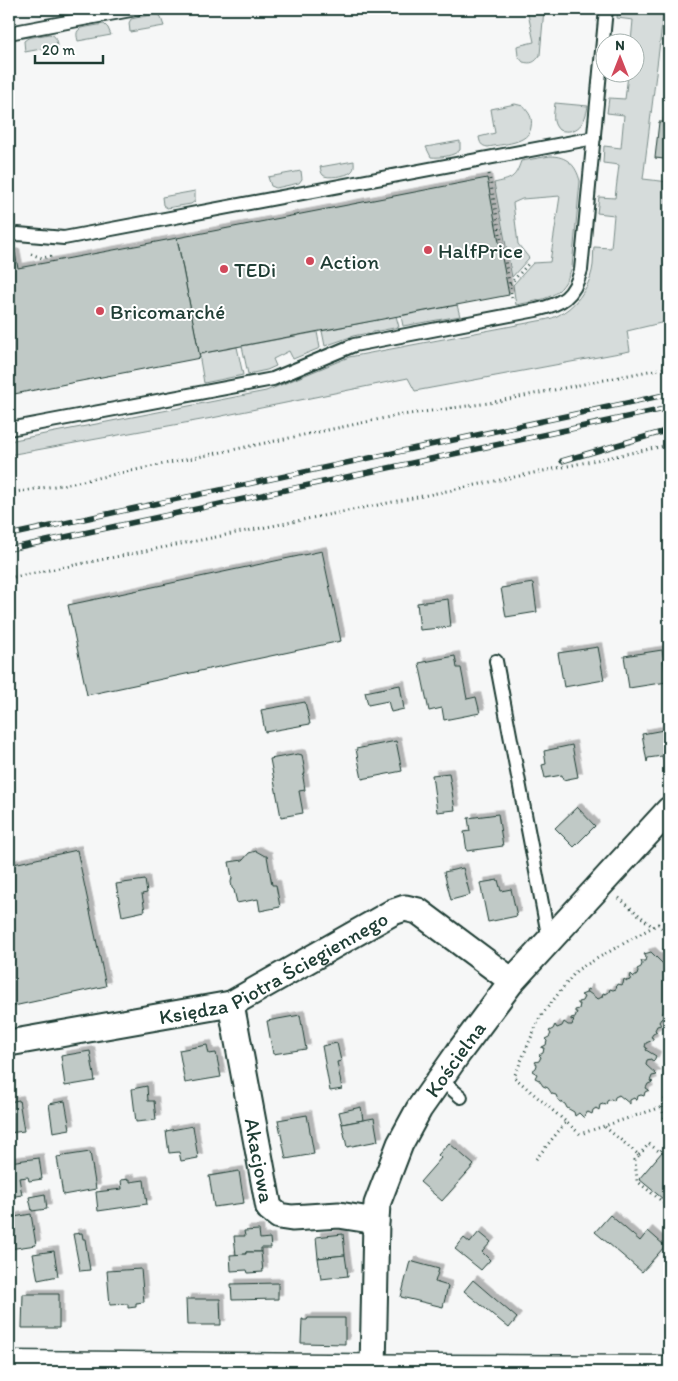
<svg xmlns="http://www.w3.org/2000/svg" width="678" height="1381" viewBox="0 0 678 1381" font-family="Itim,sans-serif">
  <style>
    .green { fill: #d6dcdb; stroke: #7a8c88 }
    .building { fill: #c0c9c6; stroke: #1f3d34; filter: url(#shadow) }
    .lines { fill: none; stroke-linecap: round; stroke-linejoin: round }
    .service-casing { stroke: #1f3d34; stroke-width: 16 }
    .minor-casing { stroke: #1f3d34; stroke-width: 29 }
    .tertiary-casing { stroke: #1f3d34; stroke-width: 31 }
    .path { stroke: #1f3d34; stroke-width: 3; stroke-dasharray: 1 4; stroke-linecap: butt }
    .service { stroke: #fff; stroke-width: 12 }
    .minor { stroke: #fff; stroke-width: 25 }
    .tertiary { stroke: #fff; stroke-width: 28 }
    .rail-casing { stroke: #1f3d34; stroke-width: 5.5 }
    .rail { stroke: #fff; stroke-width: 4; stroke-dasharray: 11; stroke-linecap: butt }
    .poi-dot { fill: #d1495b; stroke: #fff; stroke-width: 2 }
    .labels { text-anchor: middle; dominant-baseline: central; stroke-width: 4; stroke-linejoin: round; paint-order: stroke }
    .poi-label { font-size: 21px; fill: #1f3d34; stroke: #fff; text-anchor: start }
    .street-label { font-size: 21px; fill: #1f3d34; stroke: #fff }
  </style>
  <defs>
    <filter id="shadow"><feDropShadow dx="4.5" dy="-4.5" stdDeviation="0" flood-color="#0004"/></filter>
  </defs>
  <rect width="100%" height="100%" fill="#f6f7f7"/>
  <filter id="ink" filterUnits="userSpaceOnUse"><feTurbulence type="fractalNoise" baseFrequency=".02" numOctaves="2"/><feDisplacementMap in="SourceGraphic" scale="10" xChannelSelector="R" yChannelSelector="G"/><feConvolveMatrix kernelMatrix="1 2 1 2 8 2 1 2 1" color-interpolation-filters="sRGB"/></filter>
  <g filter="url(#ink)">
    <!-- green -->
    <g class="green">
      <path d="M527 9H544L540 55C535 63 531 64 523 62L518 56 517 46 534 42Z"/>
      <path d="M618 9H664L643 179 669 182V321L627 331 630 351 415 391 408 378 212 418 9 455V441L266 391 349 357 538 321C544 320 551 319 557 316 574 308 588 290 592 271 594 263 593 255 594 247L611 248 614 215 597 213 599 197 615 198 619 165 603 163 604 146 621 148 624 115 607 113 609 98 625 99 628 75 611 73 636 72V42H631L633 20 617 18Z"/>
      <path d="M155 14 160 15 164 26 130 32 129 23 131 19Z"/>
      <path d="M104 24 108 28 111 35 78 41C77 36 75 32 81 28Z"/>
      <path d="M49 34C56 35 56 39 57 46L25 52 24 41 28 38Z"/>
      <path d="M555 103 588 106C585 123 578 135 559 130 551 122 554 114 555 103Z"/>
      <path d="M515 104 523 106C529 113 533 117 531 127 529 144 502 144 488 147 481 146 480 143 479 137L495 133 491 109Z"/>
      <path d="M460 141V150C454 156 439 158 431 157L426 147Z"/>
      <path d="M550 156C567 156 576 165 580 181L572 267C562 299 545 299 516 305L513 285 533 263 550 262 560 196 522 199 513 203 518 244 529 258 512 277 494 183C511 179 515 179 521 161Z"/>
      <path d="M354 161C354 165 355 169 351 172 347 176 326 179 323 175 321 173 321 170 320 167Z"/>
      <path d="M301 171 302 179 299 183 276 188 271 186 268 177Z"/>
      <path d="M195 191V201L191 204 167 208 163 205 162 197Z"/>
      <path d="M457 305 460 316 403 326 401 316Z"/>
      <path d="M396 316 399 327 353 336 325 346 322 331Z"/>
      <path d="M317 332 320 348 293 359 289 351 273 359 276 366 267 370 248 374 242 346Z"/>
      <path d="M237 347 243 375 204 383 199 354Z"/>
    </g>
    <!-- building -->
    <g class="building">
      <path d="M659 122H668L664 159 655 158Z"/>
      <path d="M668 122H669V160L664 159Z"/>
      <path d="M487 178 509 295 199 354 177 238Z"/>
      <path d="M177 238 200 358 9 395V254L15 253 18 268Z"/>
      <path d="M322 551 341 641 87 695 68 605Z"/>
      <path d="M533 583 537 612 506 617 501 588Z"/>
      <path d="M448 599 451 627 420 630 417 603Z"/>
      <path d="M598 647 604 680 564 687 558 653Z"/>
      <path d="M662 650 667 682 629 688 624 656Z"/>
      <path d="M455 656 457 668H461L467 699 476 697 480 713 444 720 442 708 429 711 419 663Z"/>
      <path d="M400 685 404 709 391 712 388 701 368 705 365 692Z"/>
      <path d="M305 702 310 724 265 732 261 710Z"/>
      <path d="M669 729V758L663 759 662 756 648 758 647 762 642 734Z"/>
      <path d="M396 741 402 771 362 779 356 749Z"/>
      <path d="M572 745 578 777 563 780 562 775 545 778 542 765 546 764 544 751Z"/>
      <path d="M298 754 302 755 305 772 303 777 305 790 299 791 303 813 281 817 270 759Z"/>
      <path d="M449 773 455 810 437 812 432 775Z"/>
      <path d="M577 807 595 826 574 847 555 828Z"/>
      <path d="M498 814 503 846 467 851 464 832 470 831 468 818Z"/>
      <path d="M77 850 106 986 9 1007V865Z"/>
      <path d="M256 851 265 856H267L272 885H276L280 907 260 911 258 899 237 903 234 890 232 888 231 882 232 878 229 862 243 860 249 853Z"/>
      <path d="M463 868 470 895 451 900 444 872Z"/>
      <path d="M145 880 147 893 142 894 145 911 122 916 116 884Z"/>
      <path d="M498 880 501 891 511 889 517 916 488 922 480 883Z"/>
      <path d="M651 952 669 970V1003L668 1004 667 1007 669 1010 664 1011 662 1015 665 1017 661 1019 659 1022 661 1025 657 1026 655 1030 657 1032 653 1034 651 1037 653 1038V1040L646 1043 645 1047 647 1048 646 1050 656 1056 654 1061 653 1062 651 1059 647 1060 646 1065 657 1075 652 1076 650 1081 653 1082 648 1084 646 1088 649 1090 645 1092 644 1096 641 1095 638 1096 637 1100H636L634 1098 630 1100V1104L619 1095 615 1097 614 1101 611 1099 607 1101 606 1105 603 1104 600 1105 599 1110 596 1108 593 1110 592 1114 588 1112 585 1114 584 1118 579 1113 575 1116 574 1112 567 1108 565 1104 558 1100 556 1095 552 1094 548 1088 543 1086 539 1080 535 1078 537 1074 532 1071 536 1068 537 1065 535 1062 539 1061 541 1057 539 1055 543 1053 544 1048H542V1047L546 1045 547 1041 545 1039 549 1037 551 1034 549 1031 553 1029 555 1025 557 1028 562 1026 564 1022 568 1025H572L574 1019 571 1020V1018L575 1017 577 1012H575V1010L579 1009 580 1004H578V1002L582 1001 584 997 581 995 586 993 587 989 589 990 588 992 596 998H597L598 999 602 997 603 993 606 994 609 992 610 989 613 990 616 989 617 984 621 985 623 984 624 979 627 981 630 980 631 974 634 977 637 975 638 972 637 969 641 967 642 964 641 961H645L646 957 644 954Z"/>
      <path d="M300 1015 306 1049 273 1054 267 1021Z"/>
      <path d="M337 1043 341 1061 337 1062 342 1089 330 1091 322 1046Z"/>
      <path d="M207 1045 209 1054 216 1053 221 1077 185 1083 179 1050Z"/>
      <path d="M90 1051 95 1081 65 1086 61 1056Z"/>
      <path d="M147 1086 148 1101H154L156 1120 136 1122 132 1089Z"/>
      <path d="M19 1100 24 1131 9 1133V1102Z"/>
      <path d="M65 1101 70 1129 53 1132 49 1104Z"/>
      <path d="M361 1107 363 1120 342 1124 339 1112Z"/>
      <path d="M307 1115 314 1154 286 1159 278 1120Z"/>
      <path d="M374 1118 378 1141 347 1147 342 1124Z"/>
      <path d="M193 1126 198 1158 181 1161 179 1152 169 1153 166 1131Z"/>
      <path d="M449 1143 474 1165 442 1201 420 1182 441 1158 438 1155Z"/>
      <path d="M90 1152 96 1189 63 1195 57 1157Z"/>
      <path d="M662 1152 669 1157V1204L639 1179Z"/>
      <path d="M39 1158 42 1179 29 1181 28 1177 19 1178 22 1195 9 1197V1162Z"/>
      <path d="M239 1171 244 1203 214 1207 209 1176Z"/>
      <path d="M130 1179V1182L144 1180 147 1204 98 1211 96 1192 122 1189 121 1180Z"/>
      <path d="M45 1194 47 1209 32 1211 29 1197Z"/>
      <path d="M31 1214 36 1245 9 1249V1218Z"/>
      <path d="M610 1215 640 1241 648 1231 665 1246 642 1272 595 1232Z"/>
      <path d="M259 1230 260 1239 270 1238 271 1248H261V1252H246V1254L236 1255 234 1236H245L244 1231Z"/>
      <path d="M479 1232 491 1242 482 1252 490 1260 481 1270 455 1249 464 1238 470 1243Z"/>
      <path d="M82 1233 83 1239H85L90 1270 80 1271 73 1234Z"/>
      <path d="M343 1234 345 1255 318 1258 316 1237Z"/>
      <path d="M54 1251 58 1276 38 1280 33 1254Z"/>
      <path d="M246 1252H261L263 1272 248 1273 247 1270 231 1271 230 1255 246 1254Z"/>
      <path d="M345 1255 348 1276 321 1279 318 1258Z"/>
      <path d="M410 1261 439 1269 435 1282 448 1286 443 1307 401 1297Z"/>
      <path d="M141 1269 144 1302 136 1303V1307L128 1308V1304L110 1305 107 1271Z"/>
      <path d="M473 1280 517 1318 509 1328 464 1291Z"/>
      <path d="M278 1283V1299L232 1300 231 1284Z"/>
      <path d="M23 1294H59V1328H22Z"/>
      <path d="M186 1299H220L221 1325H187Z"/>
      <path d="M308 1318H345V1344L301 1343 302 1319H303V1320H307Z"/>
    </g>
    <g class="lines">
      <defs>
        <g id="service">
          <path d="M9 33 136 9"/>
          <path d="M9 236 18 234 64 238 594 138"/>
          <path d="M9 429 273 379 354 345 536 310C562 304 574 297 581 270L606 9"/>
          <path d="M496 661 549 940"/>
          <path d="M440 1079 461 1097"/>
        </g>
        <g id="minor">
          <path id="s1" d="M231 1004 269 1208 279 1216 292 1218 339 1215 376 1221"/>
          <path id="s2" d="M9 1043 231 1004 393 912 405 908 418 911 512 981"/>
          <path id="s3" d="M372 1372 373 1369 376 1221 377 1204 400 1144 419 1109 459 1052 512 981 669 810"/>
        </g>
        <path id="tertiary" d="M9 1365 435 1369 669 1370"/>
      </defs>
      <!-- service casing -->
      <use href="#service" class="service-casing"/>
      <!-- minor casing -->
      <use href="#minor" class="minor-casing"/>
      <!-- tertiary casing -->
      <use href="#tertiary" class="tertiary-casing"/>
      <!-- path -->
      <g class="path">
        <path d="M489 174 512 298"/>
        <path d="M31 254 42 258 52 256"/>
        <path d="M510 284 530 262"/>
        <path d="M9 493 68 484 395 416 489 403 669 367"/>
        <path d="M9 578 408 499 669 445"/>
        <path d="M619 898 653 927"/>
        <path d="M669 935 658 924 577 970 540 1017 514 1077 580 1134 662 1107 669 1089"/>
        <path d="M662 1107 669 1138"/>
        <path d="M605 1127 639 1155 635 1160 637 1181 669 1207"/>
        <path d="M639 1155 649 1144 660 1152 669 1140"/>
        <path d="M536 1159 566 1122"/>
      </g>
      <!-- service -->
      <use href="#service" class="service"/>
      <!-- minor -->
      <use href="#minor" class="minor"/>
      <!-- tertiary -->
      <use href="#tertiary" class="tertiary"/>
      <defs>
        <g id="rail">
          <path d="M562 461 669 430"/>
          <path d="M9 535 669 394"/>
          <path d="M9 549 669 408"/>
        </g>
      </defs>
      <!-- rail casing -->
      <use href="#rail" class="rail-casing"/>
      <!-- rail -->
      <use href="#rail" class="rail"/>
    </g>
  </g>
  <!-- markers -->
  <g class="poi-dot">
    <circle cx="428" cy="250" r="5"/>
    <circle cx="310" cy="261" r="5"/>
    <circle cx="224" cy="269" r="5"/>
    <circle cx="100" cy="311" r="5"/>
  </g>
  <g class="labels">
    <!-- poi labels -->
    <g class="poi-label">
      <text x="438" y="250">HalfPrice</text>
      <text x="320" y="261">Action</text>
      <text x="234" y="269">TEDi</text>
      <text x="110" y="311">Bricomarché</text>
    </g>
    <!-- street labels -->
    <g class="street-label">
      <text stroke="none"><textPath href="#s2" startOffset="278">Księdza Piotra Ściegiennego</textPath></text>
      <text stroke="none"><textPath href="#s3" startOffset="334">Kościelna</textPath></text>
      <text stroke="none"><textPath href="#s1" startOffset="159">Akacjowa</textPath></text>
    </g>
  </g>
  <!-- margin -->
  <rect width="678" height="1381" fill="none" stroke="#fff" stroke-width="30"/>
  <rect x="15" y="15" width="648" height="1351" fill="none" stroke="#1f3d34" stroke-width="2" filter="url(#ink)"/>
  <!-- north arrow -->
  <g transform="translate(620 58)"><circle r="24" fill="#ffffff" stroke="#a5b1ae"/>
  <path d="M0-4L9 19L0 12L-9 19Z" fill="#d1495b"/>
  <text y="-8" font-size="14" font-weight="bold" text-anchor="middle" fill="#1f3d34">N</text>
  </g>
  <!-- scale -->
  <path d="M35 55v8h68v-8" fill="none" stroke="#1f3d34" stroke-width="2.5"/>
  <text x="42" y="55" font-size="15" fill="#1f3d34" stroke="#ffffff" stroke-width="4" paint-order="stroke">20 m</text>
</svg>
